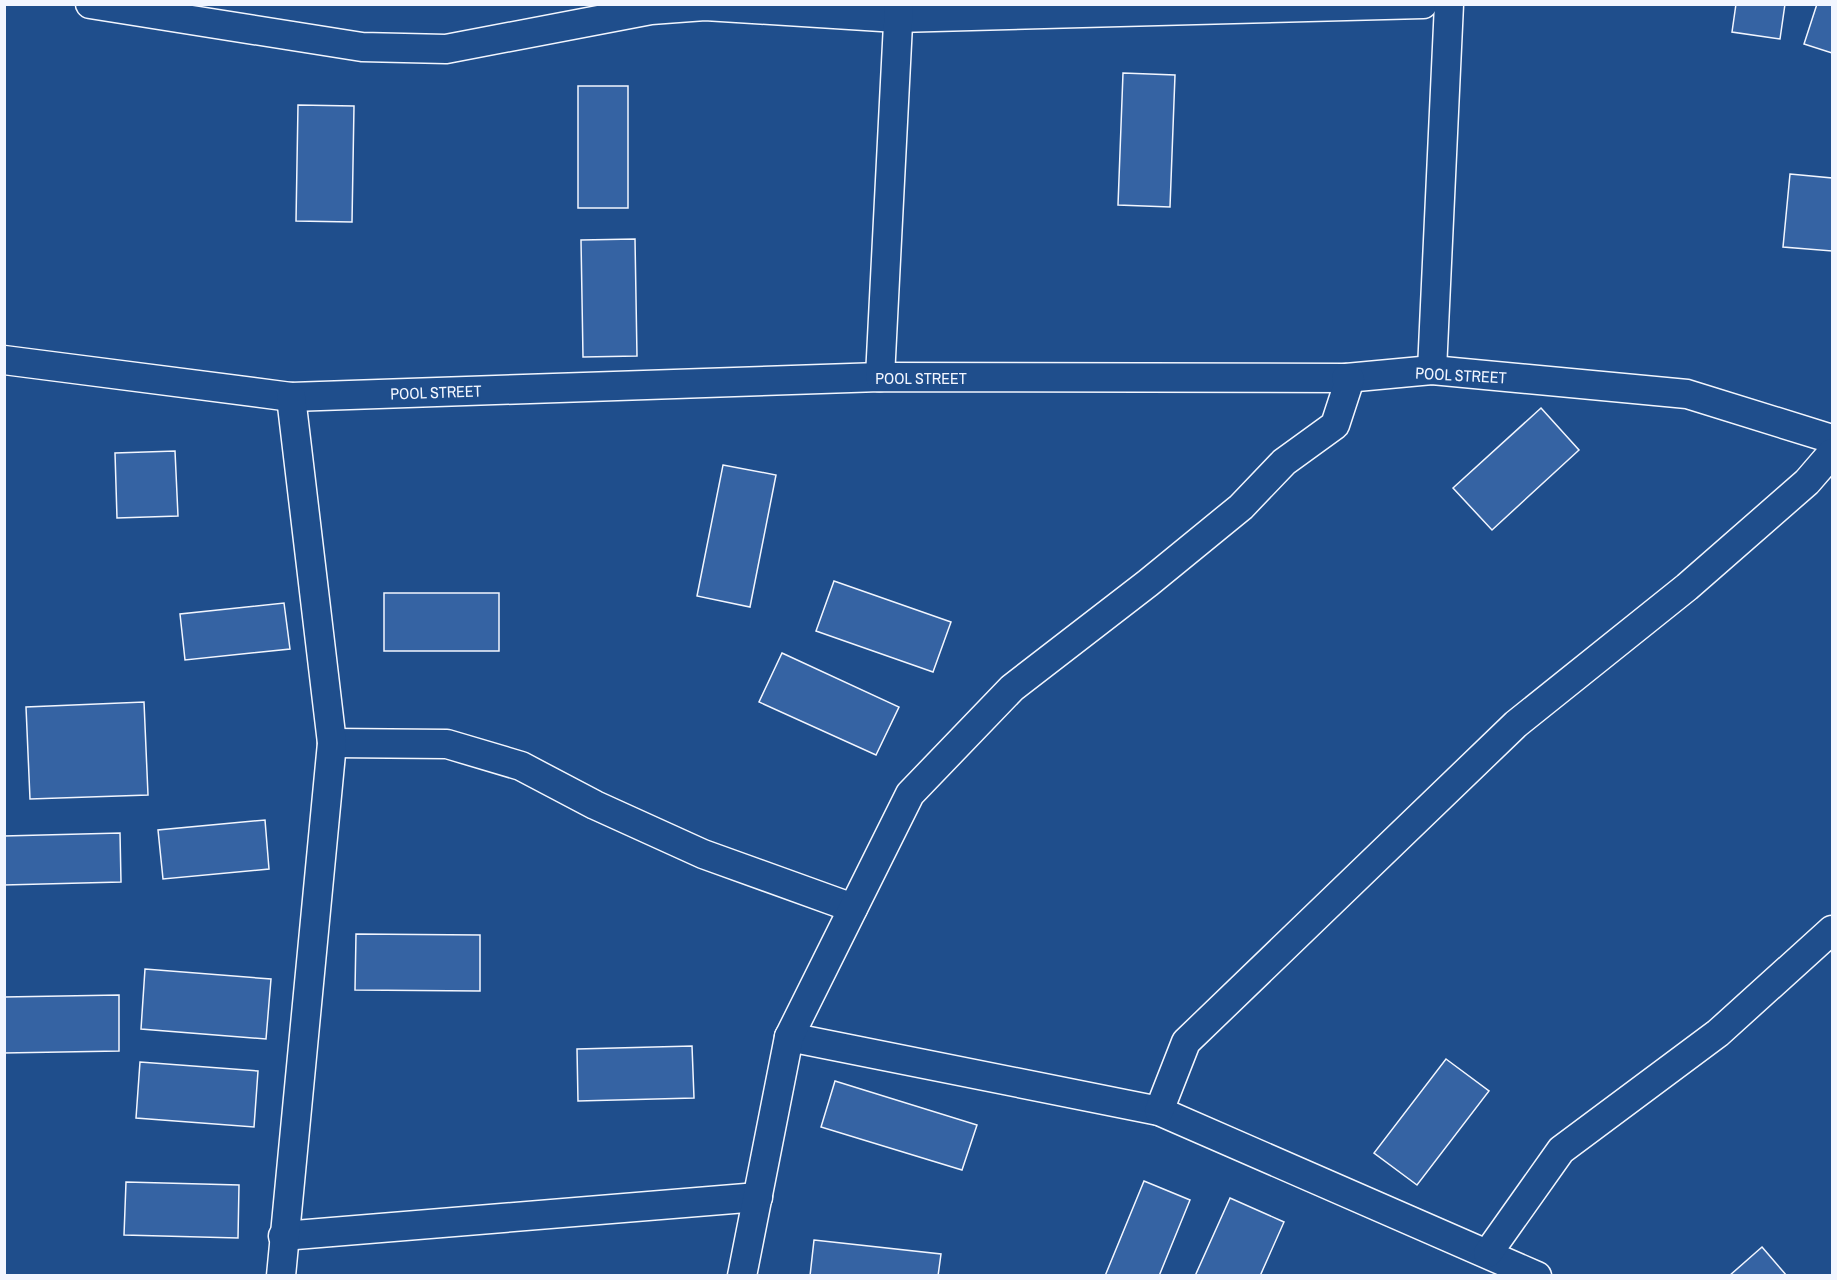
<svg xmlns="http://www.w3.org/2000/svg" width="1837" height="1280" viewBox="0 0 1837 1280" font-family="'Archivo Narrow',sans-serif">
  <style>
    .building { fill: #3563a3; stroke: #f2f6ff; stroke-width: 1.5 }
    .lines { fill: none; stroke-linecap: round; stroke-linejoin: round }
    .street-casing { stroke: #f2f6ff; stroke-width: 31 }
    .street { stroke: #1f4e8c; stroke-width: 28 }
    .labels { text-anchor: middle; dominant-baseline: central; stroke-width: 4.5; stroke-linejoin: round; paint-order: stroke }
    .street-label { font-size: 16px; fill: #f2f6ff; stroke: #1f4e8c }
  </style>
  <rect width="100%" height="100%" fill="#1f4e8c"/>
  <!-- building -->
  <g class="building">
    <path d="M1736 4H1785L1780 39 1732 32Z"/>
    <path d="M1817 4H1832V53L1804 44Z"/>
    <path d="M1123 73 1175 75 1170 207 1118 205Z"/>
    <rect x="578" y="86" width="50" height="122"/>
    <path d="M298 105 354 106 352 222 296 221Z"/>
    <path d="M1790 174 1832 178V251L1783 247Z"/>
    <path d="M635 239 637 356 583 357 581 240Z"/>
    <path d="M1541 408 1579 450 1492 530 1453 488Z"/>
    <path d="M175 451 178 516 117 518 115 453Z"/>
    <path d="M723 465 776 475 750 607 697 596Z"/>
    <path d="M834 581 951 622 933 672 816 631Z"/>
    <rect x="384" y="593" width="115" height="58"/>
    <path d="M284 603 290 649 185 660 180 614Z"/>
    <path d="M782 653 899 707 876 755 759 702Z"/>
    <path d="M144 702 148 795 30 799 26 707Z"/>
    <path d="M265 820 269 869 163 879 158 830Z"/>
    <path d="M120 833 121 882 4 885V836Z"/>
    <path d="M356 934 480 935V991L355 990Z"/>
    <path d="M145 969 271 979 266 1039 141 1029Z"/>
    <path d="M119 995V1051L4 1053V997Z"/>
    <path d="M692 1046 694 1098 578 1101 577 1049Z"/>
    <path d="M1446 1059 1489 1091 1417 1185 1374 1153Z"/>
    <path d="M140 1062 258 1071 254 1127 136 1118Z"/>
    <path d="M835 1081 977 1125 962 1170 821 1127Z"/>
    <path d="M1144 1181 1190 1200 1159 1276H1105Z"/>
    <path d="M126 1182 239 1185 238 1238 124 1235Z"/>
    <path d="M1230 1198 1284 1222 1260 1276H1195Z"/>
    <path d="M814 1240 941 1254 938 1276H810Z"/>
    <path d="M1762 1247 1787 1276H1729Z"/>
  </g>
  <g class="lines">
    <defs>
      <g id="street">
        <path d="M90 4 362 47 446 49 651 10 705 6 897 18 1423 4"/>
        <path d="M4 360 291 397 880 377 1346 378 1432 370 1687 394 1832 439"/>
        <path d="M1432 370 1449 4"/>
        <path d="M880 377 899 4"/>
        <path d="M332 743 447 744 521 766 595 805 703 854 853 908"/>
        <path d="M789 1037 1159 1111 1537 1276"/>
        <path d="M1159 1111 1186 1042 1516 724 1687 587 1807 482 1832 453"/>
        <path d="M283 1236 758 1197"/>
        <path d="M1488 1253 1561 1150 1718 1033 1832 930"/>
        <path d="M281 1276 332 743 291 397"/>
        <path d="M742 1276 789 1037 910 794 1012 688 1148 583 1241 507 1284 462 1335 425 1350 379 1346 378"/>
      </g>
    </defs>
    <!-- street casing -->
    <use href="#street" class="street-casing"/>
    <!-- street -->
    <use href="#street" class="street"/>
  </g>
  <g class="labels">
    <!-- street labels -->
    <g class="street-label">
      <text transform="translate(1461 375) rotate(3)">POOL STREET</text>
      <text x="921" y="378">POOL STREET</text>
      <text transform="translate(436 392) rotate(-2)">POOL STREET</text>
    </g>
  </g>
  <!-- border -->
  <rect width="1837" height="1280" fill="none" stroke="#f2f6ff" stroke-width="12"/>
</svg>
